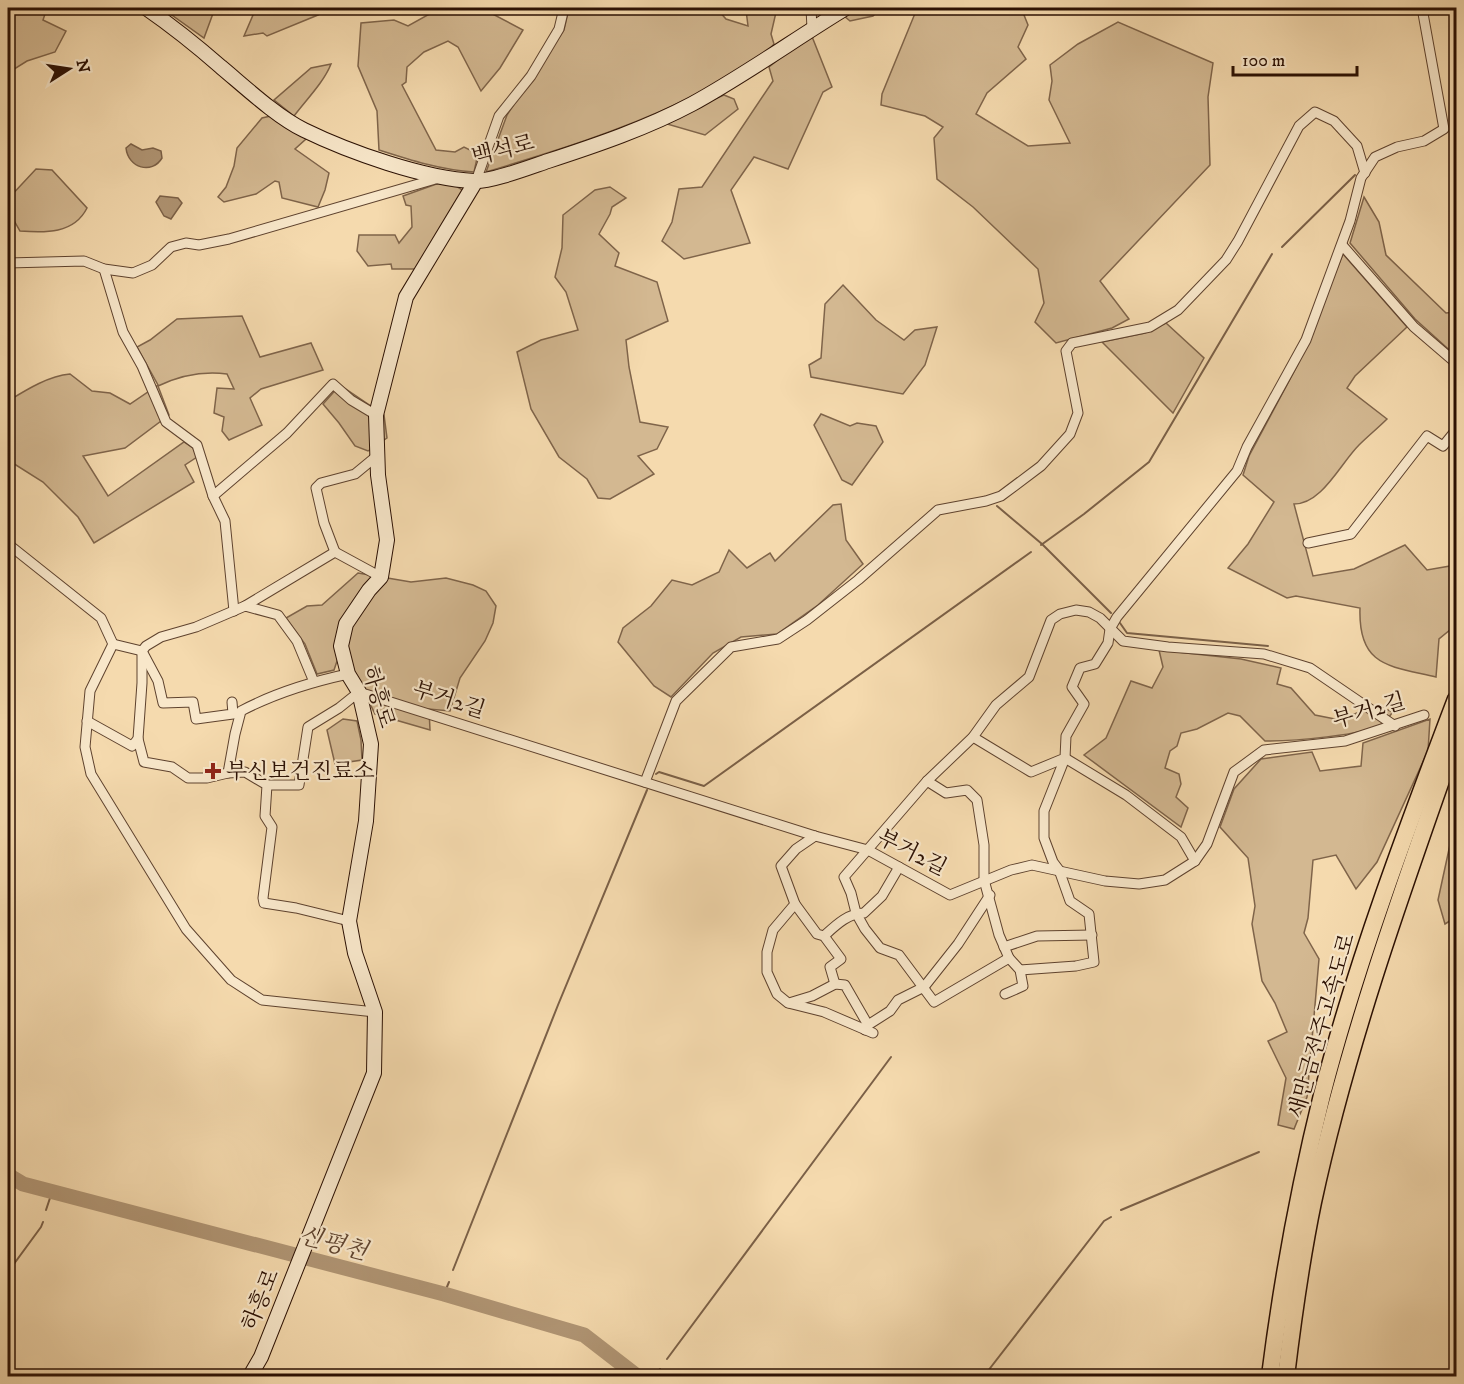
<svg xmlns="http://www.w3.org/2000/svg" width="1464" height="1384" viewBox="0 0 1464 1384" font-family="'IM FELL DW Pica','Noto Serif KR',serif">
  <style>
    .green { fill: #d3b891; stroke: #7f644a; stroke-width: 1.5 }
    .water { fill: #b09574; stroke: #7b6047; stroke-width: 1.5 }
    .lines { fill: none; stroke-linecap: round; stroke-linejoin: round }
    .stream { stroke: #7b6047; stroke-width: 2 }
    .river { stroke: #b09574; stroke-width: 15 }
    .street-casing { stroke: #5e422e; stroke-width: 11 }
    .secondary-casing { stroke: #2b1003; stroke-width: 16 }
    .highway-casing { stroke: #2b1003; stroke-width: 19 }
    .street { stroke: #f8e7ca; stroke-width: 9 }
    .secondary { stroke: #f8e7ca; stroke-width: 14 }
    .highway { stroke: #f5daae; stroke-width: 16 }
    .poi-dot { fill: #8f2418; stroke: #f8e7ca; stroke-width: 2 }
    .labels { text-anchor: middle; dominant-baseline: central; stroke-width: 4.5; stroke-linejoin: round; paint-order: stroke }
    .street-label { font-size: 22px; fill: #2b1003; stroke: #f8e7ca }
    .poi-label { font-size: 22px; fill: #2b1003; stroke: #f8e7ca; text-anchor: start }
    .water-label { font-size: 24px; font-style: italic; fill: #604530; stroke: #f8e7ca }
  </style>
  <rect width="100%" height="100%" fill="#f5daae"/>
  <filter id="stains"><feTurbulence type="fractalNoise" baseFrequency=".00333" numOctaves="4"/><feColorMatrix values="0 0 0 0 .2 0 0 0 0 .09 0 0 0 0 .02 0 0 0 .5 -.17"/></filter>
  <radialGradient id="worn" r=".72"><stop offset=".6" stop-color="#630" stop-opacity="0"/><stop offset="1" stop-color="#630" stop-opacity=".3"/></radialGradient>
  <!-- green -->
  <g class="green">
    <path d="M8 8H47L43 20 66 31 55 52 27 61 8 73Z"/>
    <path d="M162 8H215L204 38Z"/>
    <path d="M256 8H315L318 15 267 36 263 33 244 36Z"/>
    <path d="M447 8H469V11H487L523 30 500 68 481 91 458 47 448 41 424 52 407 67 406 82 402 85 436 150 455 152 464 147 478 154 474 172C441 170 410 160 379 150L377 111 358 66 361 23 394 20 408 26 433 12 447 11Z"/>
    <path d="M569 8H656L664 11 667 8 718 10 726 19 748 26 746 10 748 8H777L771 34 774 44 769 50C740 68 712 87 681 102 618 132 552 152 486 172L507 115 564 30Z"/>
    <path d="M855 8H881L873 16 850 21 843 15Z"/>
    <path d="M909 8H1032L1022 10 1028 25 1018 47 1026 59 987 93 976 114 1028 146 1070 143 1049 100 1052 81 1050 65 1078 44 1118 22 1213 63 1208 97 1210 165 1100 281 1129 319 1112 328 1056 343 1035 322 1044 303 1038 269 973 207 937 179 934 138 943 127 925 116 881 105 882 94 916 11Z"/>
    <path d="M811 34 832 87 823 92 788 169 754 157 731 190 750 243 684 259 662 241 672 222 679 189 702 187 773 81 769 67Z"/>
    <path d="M331 64C324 82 306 100 294 116L274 100 311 68Z"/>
    <path d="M724 95 734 99 738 109 705 135 667 124V119Z"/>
    <path d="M275 115 306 139 295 149 329 173 325 190 318 207 282 198 279 182 275 181 256 194 224 202 218 197 226 187 234 166 237 148 262 118Z"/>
    <path d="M36 169 52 170 87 208C74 234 45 233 20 231L8 210V199Z"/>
    <path d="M442 182 453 184 464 191 418 269H392L391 264 368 266 357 251 359 235H395L399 243 412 227 411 206 406 205 403 196Z"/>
    <path d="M610 187 626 198 612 207 610 214 599 234 619 253 615 266 657 282 668 321 626 340 629 367 640 422 668 427 657 449 638 456 654 474 610 499 598 498 587 479 559 457 531 409 517 352 541 340 578 330 566 292 555 277 562 248 563 215 595 190Z"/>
    <path d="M1364 197 1379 222 1386 255 1446 313 1456 312V356L1415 319 1350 243Z"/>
    <path d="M1343 254 1407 327 1355 376 1347 388 1387 419C1378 428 1368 436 1359 445 1340 464 1322 504 1294 504L1313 576 1354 569 1405 545 1427 570 1456 565V625L1439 639 1436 677C1390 666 1358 667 1360 608L1296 596 1287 598 1228 568 1248 544 1274 502 1243 475 1249 456 1298 364Z"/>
    <path d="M843 285 876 320 904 340 915 330 937 327 925 365 903 394 811 377 809 365 821 358 825 304Z"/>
    <path d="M242 316 260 357 311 343 323 370 261 389 250 398 262 425 229 440 222 431 224 417 214 413 217 388 234 389 227 374C204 371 179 376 158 386L169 415 125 448 83 456 108 496 184 442 193 448 197 457 185 465 194 482 94 543 78 517 43 482 8 460V401C26 390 48 376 70 374L92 391 110 393 130 404 158 385 137 347 150 340 177 319Z"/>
    <path d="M1166 323 1204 358 1173 413 1102 342 1145 333Z"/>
    <path d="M340 385 384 415 387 438 368 451 355 446 339 423 323 404Z"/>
    <path d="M821 414 850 426 857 423 876 426 883 442 852 485 842 480 814 425Z"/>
    <path d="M841 504 846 540 863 564 818 605 777 634 741 637 713 653 671 697 654 686 618 642 623 628 651 606 672 580 692 585 719 572 729 550 747 568 770 553 775 561 833 505Z"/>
    <path d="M358 573 411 582 446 578 473 585 486 591 496 606 493 623 485 641 460 678 450 711 429 709 430 730 375 714 351 664 337 661 334 670 317 674 305 644 286 618 307 606 322 605Z"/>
    <path d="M1159 650 1241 659 1281 668 1277 684 1291 688 1315 715 1340 720 1376 705 1393 712C1390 715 1387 721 1383 723 1366 736 1289 741 1265 741L1240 716 1228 713 1197 729 1181 733 1177 746 1170 751 1165 768 1179 774 1181 784 1176 797 1188 808 1181 827 1084 755 1106 738 1131 681 1152 688 1163 667Z"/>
    <path d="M343 719 357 721 361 740 362 760 335 764 327 730Z"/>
    <path d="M1430 719 1428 751 1377 862 1356 889 1336 855 1313 860 1308 918 1304 933 1319 959 1307 1097 1294 1129 1278 1125 1286 1078 1268 1041 1287 1032 1275 1003 1262 981 1252 924 1255 906 1248 858 1220 827 1234 789 1261 759 1312 752 1320 771 1361 766 1363 743Z"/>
    <path d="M1456 817V917L1445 924 1438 900Z"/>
  </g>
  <!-- water -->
  <g class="water">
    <path d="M131 144 142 150 153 148 161 151 162 158C152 175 128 168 126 148Z"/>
    <path d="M160 196 178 198 182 203 171 219 164 216 156 202Z"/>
  </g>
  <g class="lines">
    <!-- stream -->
    <g class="stream">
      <path d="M1282 247 1355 175"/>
      <path d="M997 506 1042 544 1111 613"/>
      <path d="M1041 545 1084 514 1149 462 1272 254"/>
      <path d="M1120 623 1127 633 1268 646"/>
      <path d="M656 774 659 772 704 786 1031 552"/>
      <path d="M46 1210 52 1192"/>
      <path d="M1121 1210 1259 1152"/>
      <path d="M453 1270 558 1005 647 790"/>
      <path d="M8 1272 41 1227 43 1222"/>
      <path d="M444 1294 449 1282"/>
      <path d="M667 1359 891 1057"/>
      <path d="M655 1376 660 1369"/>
      <path d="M984 1376 1104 1221 1111 1217"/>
    </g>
    <!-- river -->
    <path class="river" d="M8 1175 23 1184 444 1294 584 1335 637 1376"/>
    <defs>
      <g id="street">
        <path d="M811 8 812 29"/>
        <path d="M476 181 499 116 531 76 559 29 564 8"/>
        <path d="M1342 245 1414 327 1456 363"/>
        <path d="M8 263 84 261 104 269 133 273 152 265 171 247 186 243 199 245 229 239 439 178"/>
        <path d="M104 269 123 332 142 366 166 422 197 445 213 496"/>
        <path d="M1308 543 1351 534 1427 436 1443 446 1456 430"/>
        <path d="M8 544 101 618 113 644 90 691 85 747 91 774 186 929 231 980 262 1000 375 1012"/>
        <path d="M335 552 324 523 316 488 321 483 355 474 378 455"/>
        <path d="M245 606 335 552 381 577"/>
        <path d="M234 611 225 521 213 496 287 433 333 384 351 400 376 415"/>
        <path d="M113 644 142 651 158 681 163 703 193 702 196 719 233 714 232 702"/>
        <path d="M87 721 132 746 138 739 144 762 172 767 188 778H207L228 773 245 772 267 785 265 816 272 827 263 898 264 903 296 908 349 921"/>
        <path d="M973 737 1031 772 1065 758 1066 736 1084 704 1072 687 1080 668 1095 664 1108 643 1110 629 1117 617 1237 471 1247 447 1306 340 1350 221 1361 178 1375 157 1397 147 1424 141 1444 129 1422 8"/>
        <path d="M138 739 142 683V651L146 646 161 637 196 627 245 606 278 615 297 641 314 682"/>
        <path d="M228 773 235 734 241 711C275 693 311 682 348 674"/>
        <path d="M927 781 946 793 967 790 977 800 984 845V880L999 935 1009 958 1020 970 1023 986 1005 994"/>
        <path d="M645 782 676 701 731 647 778 639 807 620 858 580 938 510 986 501 1001 496 1041 466 1070 434 1078 413 1066 351 1072 343 1150 327 1178 310 1226 260 1238 241 1299 126 1315 112 1334 121 1357 146 1365 173"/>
        <path d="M267 785H299L308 727 339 708 359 692 815 836 868 850 950 895 1011 870 1032 865 1105 881 1139 884 1165 880 1195 861 1207 844 1234 772 1264 750 1345 741 1424 715"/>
        <path d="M815 836 796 849 781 866 795 904 773 930 767 952V972L777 994 788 1003 824 1012 873 1033"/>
        <path d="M795 904 817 934 824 936 841 959 830 967 835 984"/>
        <path d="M824 936C835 926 848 913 864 913L882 896 899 867"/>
        <path d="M1004 947 1037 936 1092 935"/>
        <path d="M1009 958 934 1002 899 955 880 948 865 929 856 913 851 893 844 877 927 781 973 737 996 705 1029 677 1051 620 1060 614 1076 610 1089 612 1100 618 1123 641 1168 647 1264 654 1310 668 1395 726"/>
        <path d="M1020 970 1076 966 1094 962 1089 914 1070 901 1059 870 1053 862 1044 838V811L1065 758 1126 795 1181 837 1195 861"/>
        <path d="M789 1003 812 996 835 984 845 985 868 1025"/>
        <path d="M865 1030 868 1025 890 1011 898 1000 924 987 958 944 990 895"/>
      </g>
      <g id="secondary">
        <path d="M146 8C172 26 197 46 221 67 245 87 277 117 304 130 349 152 425 179 474 181 491 182 530 167 548 161 597 145 647 128 692 104 745 75 795 39 846 8"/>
        <path d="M250 1376 261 1357 374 1073 375 1012 355 953 349 921 366 821 371 744 359 692 348 674 341 646 346 624 369 590 381 577 387 540 378 475 376 415 406 297 476 181"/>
      </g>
      <g id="highway">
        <path d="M1270 1376C1282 1281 1299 1188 1322 1095 1357 960 1407 828 1456 699"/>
        <path d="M1286 1376C1293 1318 1301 1260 1313 1202 1347 1044 1402 891 1456 738"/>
      </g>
    </defs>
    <!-- street casing -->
    <use href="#street" class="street-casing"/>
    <!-- secondary casing -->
    <use href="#secondary" class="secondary-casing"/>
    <!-- highway casing -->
    <use href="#highway" class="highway-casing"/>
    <!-- street -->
    <use href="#street" class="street"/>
    <!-- secondary -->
    <use href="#secondary" class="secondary"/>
    <!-- highway -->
    <use href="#highway" class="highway"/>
  </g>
  <!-- markers -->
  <path class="poi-dot" d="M210 762h6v6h6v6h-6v6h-6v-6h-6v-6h6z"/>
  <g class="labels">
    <!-- street labels -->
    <g class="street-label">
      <text transform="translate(503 150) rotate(-14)">백석로</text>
      <text transform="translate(378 697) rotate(73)">하흥로</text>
      <text transform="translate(449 700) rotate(18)">부거2길</text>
      <text transform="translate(1369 711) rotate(-16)">부거2길</text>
      <text transform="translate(912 853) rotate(27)">부거2길</text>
      <text transform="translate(1322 1026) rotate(-74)">새만금전주고속도로</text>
      <text transform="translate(261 1300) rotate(-68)">하흥로</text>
    </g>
    <!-- poi labels -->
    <g class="poi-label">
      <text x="226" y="771">부신보건진료소</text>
    </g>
    <!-- water labels -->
    <g class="water-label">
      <text transform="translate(333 1244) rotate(15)">신평천</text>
    </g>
  </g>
  <!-- margin -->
  <rect width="1464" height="1384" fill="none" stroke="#f5daae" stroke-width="30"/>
  <rect x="9" y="9" width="1446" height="1366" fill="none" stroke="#2b1003" stroke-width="3"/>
  <rect x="15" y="15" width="1434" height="1354" fill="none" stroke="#2b1003" stroke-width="1.5"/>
  <!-- north arrow -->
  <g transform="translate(69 69) rotate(78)" stroke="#f8e7ca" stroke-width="4.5" paint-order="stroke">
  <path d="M0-4.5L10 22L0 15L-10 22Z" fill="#2b1003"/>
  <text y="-9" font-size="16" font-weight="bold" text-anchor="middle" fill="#2b1003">N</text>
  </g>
  <!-- scale -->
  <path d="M1233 66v9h124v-9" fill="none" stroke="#2b1003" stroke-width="3"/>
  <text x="1242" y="66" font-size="18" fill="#2b1003" stroke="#f8e7ca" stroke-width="4.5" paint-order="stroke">100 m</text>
  <rect width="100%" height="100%" filter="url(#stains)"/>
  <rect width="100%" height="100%" fill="url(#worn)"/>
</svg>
